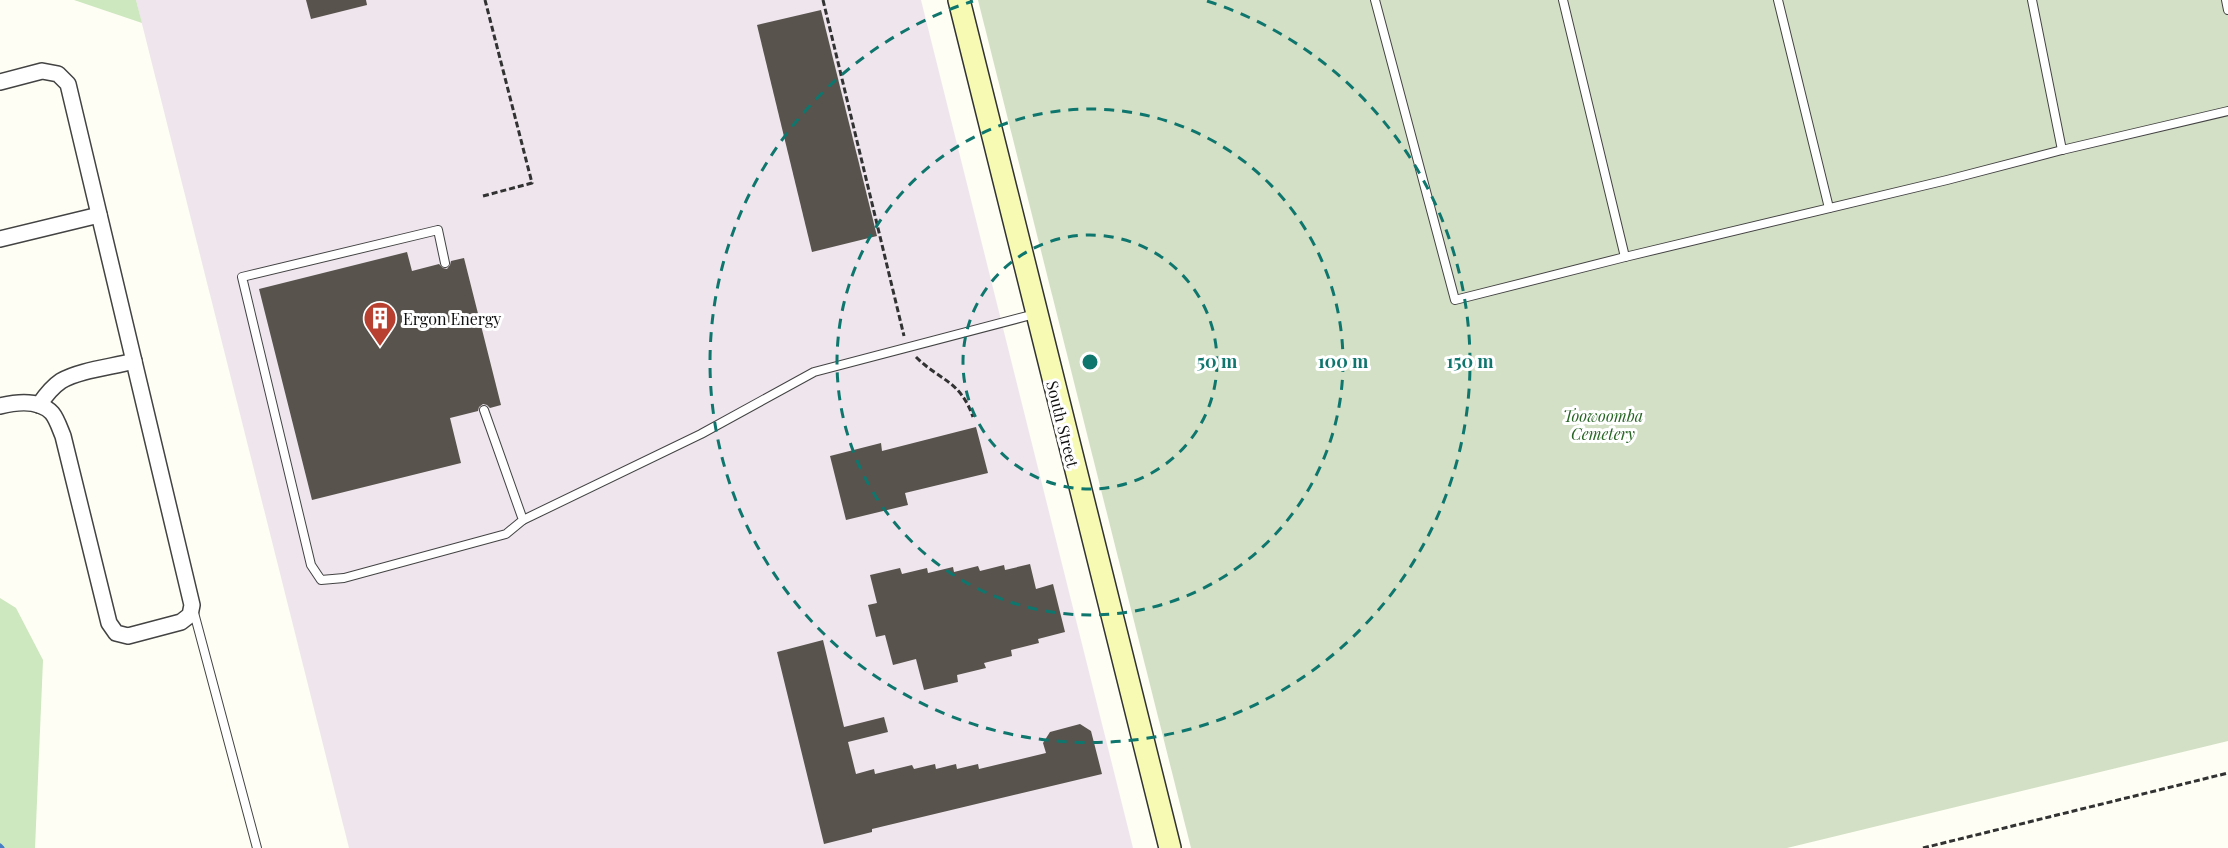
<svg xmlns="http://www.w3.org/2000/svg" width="2228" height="848" viewBox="0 0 2228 848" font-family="'Playfair Display',serif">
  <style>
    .industrial { fill: #eee5ed }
    .green { fill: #cde7bf }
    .cemetery { fill: #d3e0c5 }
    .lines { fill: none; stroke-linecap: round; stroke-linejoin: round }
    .stream { stroke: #477ec5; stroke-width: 5 }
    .building { fill: #58534d }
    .lane-casing { stroke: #434343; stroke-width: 10 }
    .street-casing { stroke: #434343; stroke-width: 18 }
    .secondary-casing { stroke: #323232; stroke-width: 24 }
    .path { stroke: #323232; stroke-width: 3; stroke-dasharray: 6 3; stroke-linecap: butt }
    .lane { stroke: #fff; stroke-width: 8 }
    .street { stroke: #fff; stroke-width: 15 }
    .secondary { stroke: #f6fab3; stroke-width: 21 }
    .ring { fill: none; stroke: #0f766e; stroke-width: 3; stroke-dasharray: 10 8 }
    .labels { text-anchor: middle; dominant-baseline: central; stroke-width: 6; stroke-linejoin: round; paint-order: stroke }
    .poi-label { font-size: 16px; fill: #101010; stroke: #fff; text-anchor: start }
    .park-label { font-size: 16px; font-style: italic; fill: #266523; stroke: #fff }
    .street-label { font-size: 16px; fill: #101010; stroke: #fff }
    .centre { fill: #0f766e; stroke: #fff; stroke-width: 3 }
    .ring-label { font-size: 18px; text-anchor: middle; font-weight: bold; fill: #0f766e; stroke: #fff; stroke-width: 6; stroke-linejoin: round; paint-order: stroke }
  </style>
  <rect width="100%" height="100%" fill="#fefef4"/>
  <!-- industrial -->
  <path class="industrial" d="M136 0H921L1133 848H349Z"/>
  <!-- green -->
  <g class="green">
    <path d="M74 0H136L142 23Z"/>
    <path d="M0 598 16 608 43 660 35 848H0Z"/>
  </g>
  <!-- cemetery -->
  <path class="cemetery" d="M978 0H2228V741L1787 848H1191Z"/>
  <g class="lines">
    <!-- stream -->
    <path class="stream" d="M0 846 2 848"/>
  </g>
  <!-- building -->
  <g class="building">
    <path d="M306 0H366L367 5 311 19Z"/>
    <path d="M821 10 877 236 812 252 757 25Z"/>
    <path d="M407 252 412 271 439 264 443 268 447 269 450 265 451 261 464 258 501 405 490 408 487 405 483 404 479 407 478 411 450 418 461 463 312 500 259 289Z"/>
    <path d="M976 427 988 473 905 493 908 505 846 520 830 456 881 443 882 451Z"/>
    <path d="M1030 564 1036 589 1053 584 1065 632 1038 639 1039 643 1011 650 1012 656 984 663 986 668 957 675 958 682 924 690 916 659 893 665 885 635 876 637 868 605 877 603 870 575 900 568 902 574 927 568 928 573 953 567 954 572 978 566 980 571 1004 565 1005 570Z"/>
    <path d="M823 640 844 727 884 717 888 732 848 742 856 774 874 769 875 774 912 765 914 769 935 764 936 769 956 764 957 769 978 764 979 769 1046 753 1043 743 1050 732 1080 724 1091 731 1102 774 872 829V832L824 844 777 652Z"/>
  </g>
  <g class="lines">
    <defs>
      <g id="lane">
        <path d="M1375 0 1455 300 1625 257 1947 180 2062 150 2228 111"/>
        <path d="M1563 0 1625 257"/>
        <path d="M1778 0 1829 208"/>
        <path d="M2032 0 2062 150"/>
        <path d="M2226 0 2228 10"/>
        <path d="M445 263 438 230 242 277 311 565 321 580 344 578 506 534 523 520 484 410"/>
        <path d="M523 520 701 434 814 372 1035 314"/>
        <path d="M193 609 257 848"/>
      </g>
      <g id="street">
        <path d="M0 82 42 71 58 74 68 84 192 605 190 615 181 622 128 636 116 633 109 623 63 436C60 429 57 419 52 413 39 399 16 402 0 406"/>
        <path d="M0 239 99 215"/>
        <path d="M39 405C45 396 52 387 61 381 80 370 112 367 134 361"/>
      </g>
      <path id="secondary" d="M959 0 1170 848"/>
    </defs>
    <!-- lane casing -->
    <use href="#lane" class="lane-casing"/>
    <!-- street casing -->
    <use href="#street" class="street-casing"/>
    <!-- secondary casing -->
    <use href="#secondary" class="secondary-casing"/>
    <!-- path -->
    <g class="path">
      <path d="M823 0 904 336"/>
      <path d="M483 196 532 183 485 0"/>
      <path d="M916 357C940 381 960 380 973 417"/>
      <path d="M1923 848 2228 773"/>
    </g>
    <!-- lane -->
    <use href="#lane" class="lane"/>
    <!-- street -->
    <use href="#street" class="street"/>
    <!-- secondary -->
    <use href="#secondary" class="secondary"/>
  </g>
  <!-- distance rings -->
  <g class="ring">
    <circle cx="1090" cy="362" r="127"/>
    <circle cx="1090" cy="362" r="253"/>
    <path d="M1207 1A380 380 0 1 1 973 1"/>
  </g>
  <!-- icons -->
  <defs>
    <symbol id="building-pin" viewBox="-11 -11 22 30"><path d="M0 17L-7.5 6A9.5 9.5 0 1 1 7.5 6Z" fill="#b84030" stroke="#fff"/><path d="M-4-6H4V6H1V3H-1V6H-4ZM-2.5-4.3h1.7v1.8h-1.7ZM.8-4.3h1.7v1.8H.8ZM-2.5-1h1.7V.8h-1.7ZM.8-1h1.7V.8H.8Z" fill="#fff"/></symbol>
  </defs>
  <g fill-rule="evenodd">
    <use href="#building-pin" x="361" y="299" width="38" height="52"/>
  </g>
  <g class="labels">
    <!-- poi labels -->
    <g class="poi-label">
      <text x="403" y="318">Ergon Energy</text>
    </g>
    <!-- park labels -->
    <g class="park-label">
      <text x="1603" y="415">Toowoomba<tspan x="1603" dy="18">Cemetery</tspan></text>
    </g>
    <!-- street labels -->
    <g class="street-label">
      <text transform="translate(1063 424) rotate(76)">South Street</text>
    </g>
  </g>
  <circle cx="1090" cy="362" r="9" class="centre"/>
  <g class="ring-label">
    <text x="1217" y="368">50 m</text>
    <text x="1343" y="368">100 m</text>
    <text x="1470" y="368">150 m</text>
  </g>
</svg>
